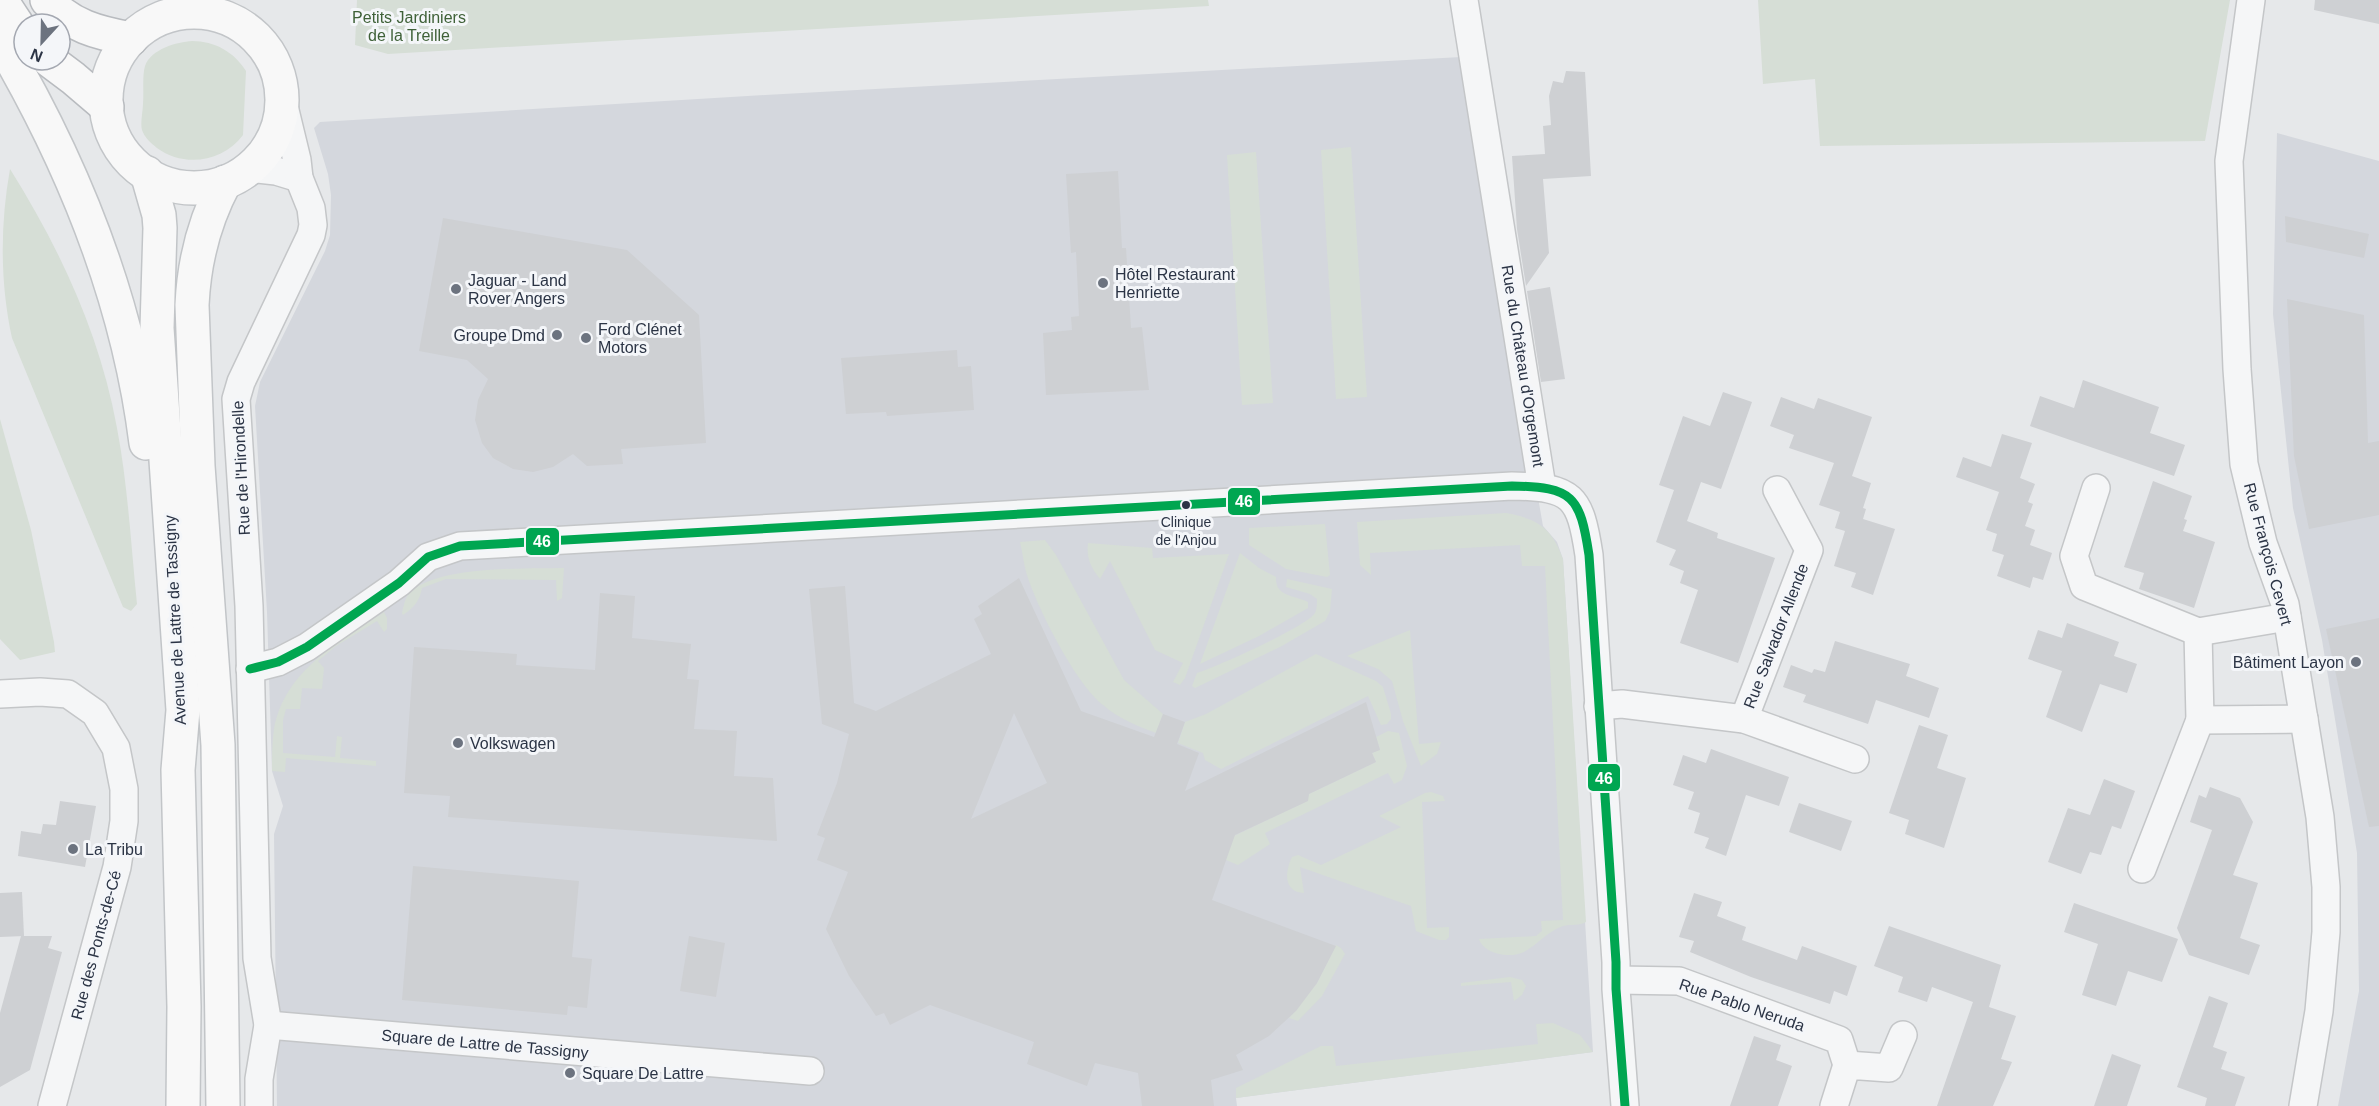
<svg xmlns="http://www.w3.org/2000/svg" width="2379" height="1106" viewBox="0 0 2379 1106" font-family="Helvetica,sans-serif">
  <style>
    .built { fill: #d4d7dd }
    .green { fill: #d6ded6 }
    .building { fill: #ced0d3; fill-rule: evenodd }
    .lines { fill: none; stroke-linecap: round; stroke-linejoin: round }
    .minor-casing { stroke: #c4c6c8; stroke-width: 30 }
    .major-casing { stroke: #c2c5c8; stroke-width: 36 }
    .highway-casing { stroke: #b8bbbf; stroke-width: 36 }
    .minor { stroke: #f5f6f7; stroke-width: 27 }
    .major { stroke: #f8f8f8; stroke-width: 33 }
    .highway { stroke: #f8f8f8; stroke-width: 33 }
    .bus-1-casing { stroke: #f4f6f9; stroke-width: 14 }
    .bus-1 { stroke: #00a651; stroke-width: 9 }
    .poi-dot { fill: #6c737f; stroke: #f4f6f9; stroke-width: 2 }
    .bus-dot { fill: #2b3445; stroke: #f4f6f9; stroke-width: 2 }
    .labels { text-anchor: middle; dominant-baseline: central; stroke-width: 6; stroke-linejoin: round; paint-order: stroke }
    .bus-label { font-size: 14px; fill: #2b3445; stroke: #f4f6f9 }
    .park-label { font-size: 16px; fill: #3f6138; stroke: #f4f6f9 }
    .poi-label { font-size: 16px; fill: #2b3445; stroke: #f4f6f9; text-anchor: start }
    .street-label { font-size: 16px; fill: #2b3445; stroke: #f4f6f9 }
    .line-badge { stroke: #f4f6f9; stroke-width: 2 }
    .badge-label { font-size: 16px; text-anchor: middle; font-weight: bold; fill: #fff }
  </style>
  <rect width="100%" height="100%" fill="#e6e8ea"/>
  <!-- built -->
  <g class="built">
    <path d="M1461 57 1543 526 1557 542 1563 559 1593 1052 1236 1098 1237 1106H277L274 834 283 806 272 771 267 612 255 406 260 382 325 251 330 235 331 195 328 174 314 128 320 122 765 95Z"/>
    <path d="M2277 133 2379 161V1106H2338L2359 991 2357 853 2322 640 2293 508 2273 314Z"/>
  </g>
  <!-- green -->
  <g class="green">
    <path d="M357 0H1208L1209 6 388 54 355 45Z"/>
    <path d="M1758 0H2230L2205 141 1820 146 1815 79 1763 84Z"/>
    <path d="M192 41C215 41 234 52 246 71L243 135C223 162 184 168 157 148 152 144 144 137 142 130 140 123 143 111 143 103 144 92 142 76 145 66 151 49 177 42 192 41Z"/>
    <path d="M1351 147 1367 397 1336 399 1321 150Z"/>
    <path d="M1256 152 1273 403 1242 405 1227 155Z"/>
    <path d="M10 169C60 249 100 334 117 428 128 486 131 546 137 604L131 611 123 607 12 338C0 283 0 225 10 169Z"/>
    <path d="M0 419 31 530 54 642 55 652 20 660 0 639Z"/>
    <path d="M1506 513C1538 519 1552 528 1563 559L1586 922C1579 926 1571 924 1563 926 1548 931 1537 945 1524 952 1510 959 1484 954 1479 939L1536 936 1542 931 1541 921 1563 920 1545 566H1522L1520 545 1370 553 1371 575 1360 565 1357 522Z"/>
    <path d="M1325 524 1330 575 1327 577 1286 569 1249 545V528Z"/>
    <path d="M1045 540 1056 555 1124 680 1163 714 1156 733C1137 726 1118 718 1103 705 1076 684 1039 611 1028 578 1024 567 1023 554 1020 542Z"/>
    <path d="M1088 543 1152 548 1153 558 1229 554 1185 678 1180 685 1173 682 1183 663 1155 650 1110 561 1100 579C1091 568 1086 557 1088 543Z"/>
    <path d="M1240 553 1259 568 1276 577C1275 597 1294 595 1308 602V608L1259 636 1200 664Z"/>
    <path d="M564 568 562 598 557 601 556 580 446 579 422 588C420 600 414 608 403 615L402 613C403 608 405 599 408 595 432 565 527 569 564 568Z"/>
    <path d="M1287 579 1332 589 1330 611 1325 621 1280 647 1195 688 1192 686 1197 673C1216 667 1306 627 1315 613 1317 609 1317 603 1317 599L1310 594 1286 587Z"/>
    <path d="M384 612 387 618V629L384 632 377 621 336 646 318 661 324 668 322 689 302 688 300 709H286L283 720V753L335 757 337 736 342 737 340 758 376 761V766L286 758 285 772 272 771C272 757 272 743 274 729 285 670 338 643 384 612Z"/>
    <path d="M1410 630 1419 744 1441 742 1437 754 1421 766 1403 721 1392 681 1378 669 1347 656Z"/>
    <path d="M1316 654 1376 681 1383 687 1391 714V719L1387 724 1381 725 1368 696 1221 769 1205 760 1203 753 1178 743 1185 722 1206 714Z"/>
    <path d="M1388 731 1399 733 1407 766 1402 780 1394 784 1388 773 1265 833 1270 844 1238 865 1207 852 1232 837 1307 801 1309 794 1376 762 1372 753 1380 749 1376 737Z"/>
    <path d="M1431 792 1443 796 1445 801 1422 802 1427 928 1449 927V937L1446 940H1439L1416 931 1411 906 1300 867 1304 893C1283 892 1285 871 1292 857L1298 855 1321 865 1401 827 1379 816 1425 793Z"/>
    <path d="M1336 945 1341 948 1345 954 1322 996 1298 1021 1289 1018 1317 983Z"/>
    <path d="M1510 977 1522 980 1526 986 1522 995 1514 1001 1511 982 1461 986V983Z"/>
    <path d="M1553 1023 1580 1035 1593 1052 1236 1098V1088L1321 1046H1333L1336 1066 1538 1044 1536 1024Z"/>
  </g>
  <!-- building -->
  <g class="building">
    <path d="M2315 0H2379V24L2314 10Z"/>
    <path d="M1566 71 1585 72 1591 176 1543 179 1549 253 1526 286 1517 229 1512 156 1545 154 1543 126 1551 125 1549 96 1553 81 1563 83Z"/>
    <path d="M1118 171 1122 248H1126L1131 328 1142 327 1149 390 1046 395 1043 333 1072 330 1071 317 1079 316 1076 252 1071 253 1066 174Z"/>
    <path d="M2285 216 2369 234 2364 258 2286 242Z"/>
    <path d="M443 218 627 250 699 315 706 443 621 449 623 464 587 466 573 454 553 467 533 472 513 469 493 458 482 443 475 420 478 400 488 379 467 360 419 351Z"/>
    <path d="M1550 287 1565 379 1541 382 1527 291Z"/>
    <path d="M2287 299 2364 315 2368 443 2379 441V515L2309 529 2294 456Z"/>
    <path d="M957 350 958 367 971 366 974 410 887 416 886 412 846 414 841 358Z"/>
    <path d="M2083 380 2159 407 2150 433 2185 445 2174 476 2030 426 2040 396 2074 408Z"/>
    <path d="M1723 392 1752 402 1721 489 1701 482 1687 521 1718 533 1717 538 1775 558 1738 663 1680 643 1698 590 1680 583 1684 571 1669 565 1676 550 1656 542 1674 490 1659 485 1683 416 1710 426Z"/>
    <path d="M1781 397 1814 409 1818 398 1872 417 1852 476 1871 483 1863 508 1866 509 1863 519 1895 529 1873 595 1851 587 1856 573 1834 566 1845 531 1835 528 1840 512 1819 505 1834 463 1789 448 1794 435 1770 426Z"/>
    <path d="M2002 434 2032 443 2020 478 2035 484 2028 502 2033 504 2025 526 2035 530 2030 545 2052 553 2043 580 2033 577 2030 588 1997 576 2004 555 1992 551 1997 534 1986 530 1999 492 1956 477 1963 457 1991 467Z"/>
    <path d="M2153 481 2192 496 2184 519 2187 520 2183 531 2215 542 2194 608 2139 589 2144 573 2124 567Z"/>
    <path d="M1019 578 1081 711 1154 737 1163 714 1185 722 1177 744 1199 753 1185 791 1366 702 1380 750 1372 753 1376 762 1309 794 1308 801 1235 835 1212 900 1336 946 1317 983 1296 1011 1269 1036 1236 1055 1243 1070 1211 1080 1214 1106H1142L1138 1073 1095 1063 1087 1086 1027 1064 1034 1042 930 1005 890 1025 884 1013 876 1016 849 976 826 929 848 872 817 860 825 838 817 835 837 783 849 734 822 724 809 589 845 586 854 703 876 711 991 654 974 619 982 614 978 606ZM1014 713 1047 783 971 819Z"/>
    <path d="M600 593 635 596 632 638 691 644 687 679 699 680 694 729 737 731 734 776 773 778 777 841 448 817 450 796 404 793 414 647 517 654 516 665 595 670Z"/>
    <path d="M2379 618V826L2369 827 2326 629Z"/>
    <path d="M2067 623 2119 642 2114 656 2137 664 2127 693 2100 684 2082 732 2046 717 2062 671 2028 659 2038 630 2062 638Z"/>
    <path d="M1835 641 1910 664 1906 676 1939 688 1929 718 1876 700 1868 724 1803 702 1806 695 1783 687 1791 665 1812 673 1814 669 1825 672Z"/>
    <path d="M1919 725 1948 735 1937 768 1966 778 1944 848 1905 834 1909 820 1889 813Z"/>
    <path d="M1711 749 1789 777 1779 806 1746 795 1726 856 1705 848 1709 838 1694 833 1700 813 1688 809 1694 792 1673 785 1683 755 1706 763Z"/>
    <path d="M2104 779 2135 791 2121 829 2112 826 2101 855 2090 852 2081 874 2048 862 2068 808 2090 815Z"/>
    <path d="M2210 787 2240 798 2253 822 2233 875 2258 883 2240 938 2260 945 2249 975 2189 955 2177 928 2212 830 2190 822 2199 795 2206 798Z"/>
    <path d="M60 801 96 806 85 867 18 856 21 831 41 834 43 824 56 825Z"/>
    <path d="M1799 803 1852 821 1841 851 1789 832Z"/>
    <path d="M413 866 579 881 572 957 592 959 587 1008 568 1006 567 1015 402 1000Z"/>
    <path d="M22 892 24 936 0 937V893Z"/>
    <path d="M1694 893 1722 902 1717 916 1746 927 1742 940 1797 960 1802 946 1857 966 1847 996 1834 991 1830 1004 1751 977 1690 952 1694 941 1679 937Z"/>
    <path d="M2074 903 2178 939 2162 982 2128 971 2116 1006 2082 995 2098 944 2064 932Z"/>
    <path d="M1889 926 2001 965 1989 1007 2016 1016 2001 1059 2012 1062 1993 1106H1937L1973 1002 1932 987 1927 1002 1898 992 1903 977 1874 966Z"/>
    <path d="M21 936H52L48 948 62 952 30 1070 0 1087V1013Z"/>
    <path d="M689 936 725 943 716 997 680 991Z"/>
    <path d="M2209 996 2228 1003 2213 1047 2227 1052 2221 1069 2245 1077 2235 1106H2205L2207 1098 2177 1087Z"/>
    <path d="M1754 1036 1781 1045 1776 1060 1792 1066 1778 1106H1730Z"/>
    <path d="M2112 1054 2141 1065 2127 1106H2094Z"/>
  </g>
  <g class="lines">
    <defs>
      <g id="minor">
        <path d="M1464 0 1542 487"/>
        <path d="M2251 0 2229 161 2237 369 2244 464 2263 543 2285 604 2320 817 2326 887V932L2319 1011 2303 1106"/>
        <path d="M249 168 276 171 299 178"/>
        <path d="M2096 488 2074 556 2084 586 2198 632 2287 617"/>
        <path d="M2198 632 2200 720 2304 719"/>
        <path d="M250 669 278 662 307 647 399 583 428 557 460 546 1512 486C1573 487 1580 496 1589 555L1616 962V989L1625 1106"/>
        <path d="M0 694 40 692 68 694 95 713 116 748 124 789V821L117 867 52 1106"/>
        <path d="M1598 706 1622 704 1744 719 1855 759"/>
        <path d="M1744 719 1809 550 1777 490"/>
        <path d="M2142 869 2200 720"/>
        <path d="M1617 980 1679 981 1839 1040 1847 1065"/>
        <path d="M268 1025 810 1071"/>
        <path d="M259 1106V1079L268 1025 257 958 249 606 236 399 241 382 311 235 313 225 311 208 299 178 297 160 282 98"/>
        <path d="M1834 1106 1847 1065 1889 1068 1903 1035"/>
      </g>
      <g id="major">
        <circle cx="194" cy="100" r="88"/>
        <path d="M0 40C73 164 128 299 146 443"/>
        <path d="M147 173 159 215 160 228 157 328 183 710 178 770 184 1007 183 1106"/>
        <path d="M223 1106 218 745 198 466 192 305C194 261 204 221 225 182"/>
      </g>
      <g id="highway">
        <path d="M1 0 24 35"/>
        <path d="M47 0C70 26 98 33 131 39"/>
        <path d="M49 60 73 78 107 107"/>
      </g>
    </defs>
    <!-- minor casing -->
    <use href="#minor" class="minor-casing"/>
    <!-- major casing -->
    <use href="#major" class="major-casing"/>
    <!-- highway casing -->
    <use href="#highway" class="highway-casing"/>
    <!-- minor -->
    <use href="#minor" class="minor"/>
    <!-- major -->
    <use href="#major" class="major"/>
    <!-- highway -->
    <use href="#highway" class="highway"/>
    <defs>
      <path id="bus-1" d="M250 669 278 662 307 647 399 583 428 557 460 546 1512 486C1573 487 1580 496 1589 555L1616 962V989L1625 1106"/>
    </defs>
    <!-- bus-1 casing -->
    <use href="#bus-1" class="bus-1-casing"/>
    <!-- bus-1 -->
    <use href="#bus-1" class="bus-1"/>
  </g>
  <!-- markers -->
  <g class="poi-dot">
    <circle cx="1103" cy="283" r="6"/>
    <circle cx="456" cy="289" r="6"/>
    <circle cx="557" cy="335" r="6"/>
    <circle cx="586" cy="338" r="6"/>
    <circle cx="2356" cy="662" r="6"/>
    <circle cx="458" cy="743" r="6"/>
    <circle cx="73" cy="849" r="6"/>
    <circle cx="570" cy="1073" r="6"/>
  </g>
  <circle class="bus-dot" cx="1186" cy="505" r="5"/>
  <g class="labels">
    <!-- bus labels -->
    <g class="bus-label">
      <text x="1186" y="522">Clinique<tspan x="1186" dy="18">de l'Anjou</tspan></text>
    </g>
    <!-- park labels -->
    <g class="park-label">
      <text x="409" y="17">Petits Jardiniers<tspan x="409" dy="18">de la Treille</tspan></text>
    </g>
    <!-- poi labels -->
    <g class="poi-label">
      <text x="1115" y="274">Hôtel Restaurant<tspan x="1115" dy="18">Henriette</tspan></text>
      <text x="468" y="280">Jaguar - Land<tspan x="468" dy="18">Rover Angers</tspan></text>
      <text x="598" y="329">Ford Clénet<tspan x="598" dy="18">Motors</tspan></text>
      <text x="545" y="335" text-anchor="end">Groupe Dmd</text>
      <text x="2344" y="662" text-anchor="end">Bâtiment Layon</text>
      <text x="470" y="743">Volkswagen</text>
      <text x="85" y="849">La Tribu</text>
      <text x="582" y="1073">Square De Lattre</text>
    </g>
    <!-- street labels -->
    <g class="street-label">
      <text transform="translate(1523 366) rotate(81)">Rue du Château d'Orgemont</text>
      <text transform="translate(241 468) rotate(-93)">Rue de l'Hirondelle</text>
      <text transform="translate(2268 554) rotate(75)">Rue François Cevert</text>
      <text transform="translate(175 620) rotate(-93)">Avenue de Lattre de Tassigny</text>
      <text transform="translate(1776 636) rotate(-69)">Rue Salvador Allende</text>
      <text transform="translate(96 945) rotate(-75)">Rue des Ponts-de-Cé</text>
      <text transform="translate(1742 1005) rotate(19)">Rue Pablo Neruda</text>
      <text transform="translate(485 1044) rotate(5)">Square de Lattre de Tassigny</text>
    </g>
  </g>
  <g class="line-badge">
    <rect x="1227" y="487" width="34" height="29" rx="6" fill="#00a651"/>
    <rect x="525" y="527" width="35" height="29" rx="6" fill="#00a651"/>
    <rect x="1587" y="763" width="34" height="29" rx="6" fill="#00a651"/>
  </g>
  <g class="badge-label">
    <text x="1244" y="507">46</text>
    <text x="542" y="547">46</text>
    <text x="1604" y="784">46</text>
  </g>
  <!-- north arrow -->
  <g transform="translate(42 42) rotate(202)"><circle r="28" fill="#f4f6f9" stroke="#a4a8b1" stroke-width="1.5"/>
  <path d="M0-4.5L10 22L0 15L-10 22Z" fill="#6c737f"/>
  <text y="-9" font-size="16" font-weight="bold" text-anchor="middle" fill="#2b3445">N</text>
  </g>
</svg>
